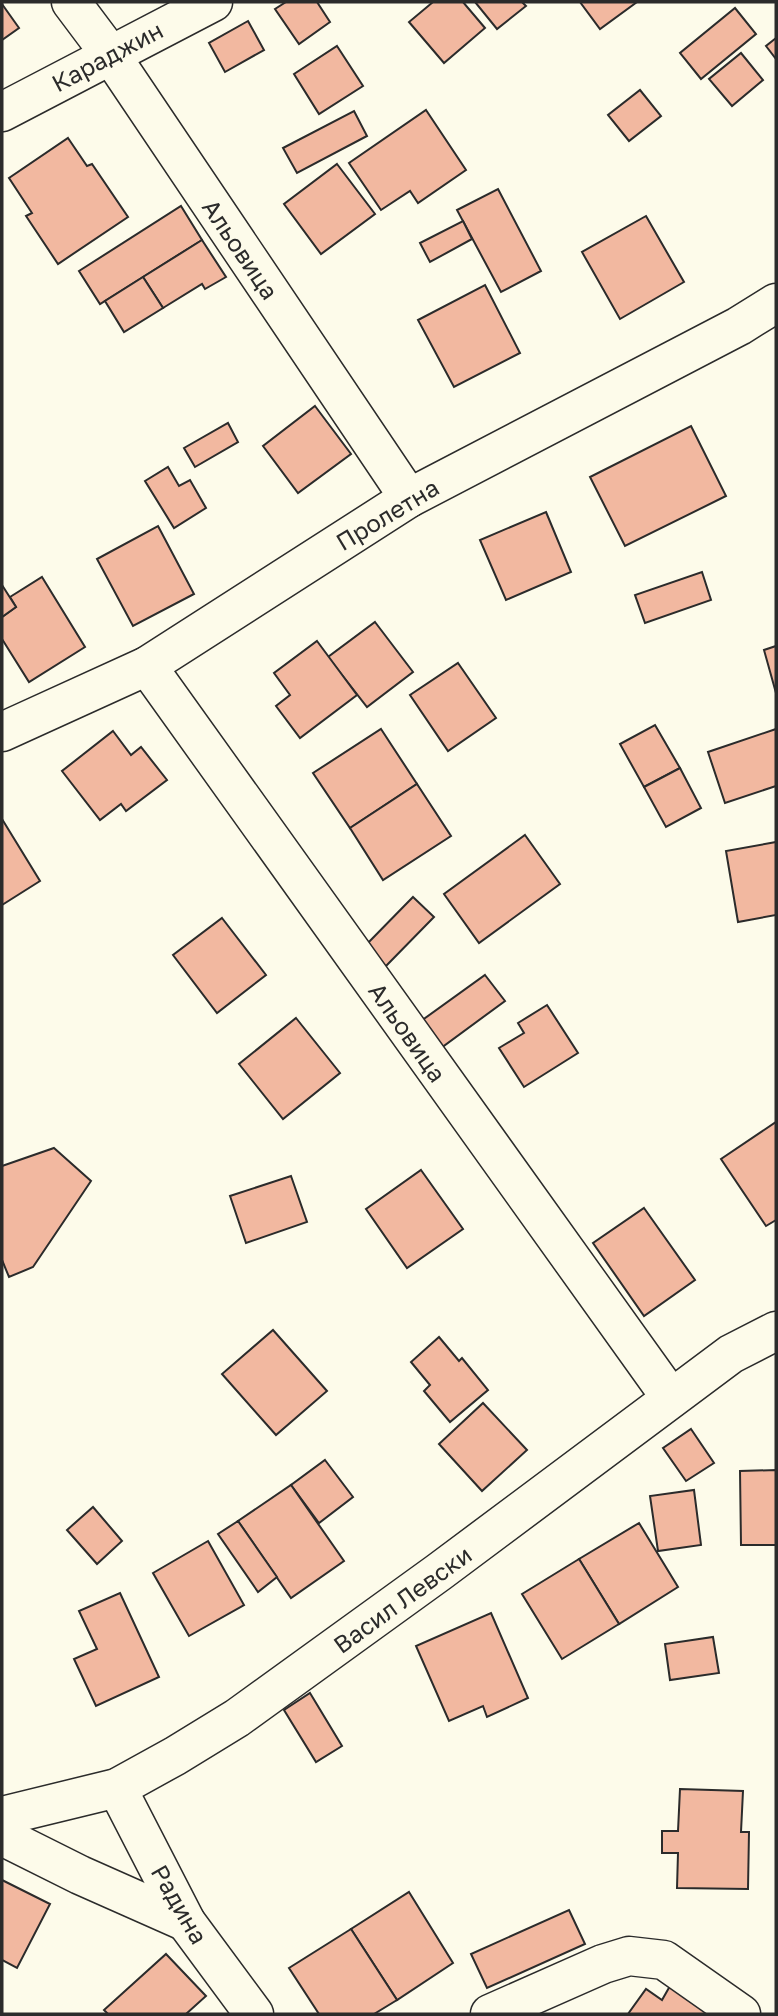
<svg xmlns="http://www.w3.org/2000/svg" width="778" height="2016" viewBox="0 0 778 2016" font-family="'Golos Text',sans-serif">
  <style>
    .building { fill: #f2b8a0; stroke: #2b2b2b; stroke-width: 2 }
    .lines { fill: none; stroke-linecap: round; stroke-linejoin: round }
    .street-casing { stroke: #2b2b2b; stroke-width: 41 }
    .street { stroke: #fdfbea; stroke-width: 38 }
    .labels { text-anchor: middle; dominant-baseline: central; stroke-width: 5; stroke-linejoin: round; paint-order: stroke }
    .street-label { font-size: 24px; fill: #2b2b2b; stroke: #fdfbea }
  </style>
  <rect width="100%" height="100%" fill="#fdfbea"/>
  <!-- building -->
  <g class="building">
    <path d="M286 2H317L330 22 299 44 275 9Z"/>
    <path d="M433 2H463L485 28 444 63 409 22Z"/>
    <path d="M475 2H522L526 6 497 29Z"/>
    <path d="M580 2H637L600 29Z"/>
    <path d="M2 4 19 28 2 40Z"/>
    <path d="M735 8 756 34 701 79 680 53Z"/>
    <path d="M248 21 264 50 225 72 209 43Z"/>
    <path d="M776 38V59L766 46Z"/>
    <path d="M337 46 363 86 319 114 294 74Z"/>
    <path d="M741 53 763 80 732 106 709 79Z"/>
    <path d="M640 90 661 116 629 141 608 115Z"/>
    <path d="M426 110 466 170 418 203 410 191 381 210 349 163Z"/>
    <path d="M354 111 367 136 297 173 283 148Z"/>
    <path d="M68 138 87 166 92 164 128 217 58 264 26 216 32 213 9 178Z"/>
    <path d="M337 164 375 214 321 254 284 204Z"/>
    <path d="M498 189 541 271 501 292 457 210Z"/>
    <path d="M181 206 202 240 100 304 79 271Z"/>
    <path d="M646 216 684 282 620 319 582 252Z"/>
    <path d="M463 221 472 239 430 262 420 243Z"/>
    <path d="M202 240 226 277 205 289 202 284 163 308 143 277Z"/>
    <path d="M143 277 163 308 124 332 105 301Z"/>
    <path d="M485 285 520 353 454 387 418 320Z"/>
    <path d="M315 406 351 454 298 493 263 446Z"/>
    <path d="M228 423 238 442 195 467 184 448Z"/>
    <path d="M691 426 726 496 625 546 590 477Z"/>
    <path d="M168 467 179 486 190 480 206 508 174 528 145 481Z"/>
    <path d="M546 512 571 572 506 600 480 540Z"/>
    <path d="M158 526 194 594 133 626 97 559Z"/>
    <path d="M702 572 711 600 645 623 635 595Z"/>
    <path d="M42 577 85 647 29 682 2 639V617L16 607 10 597Z"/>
    <path d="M2 585 16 607 2 617Z"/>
    <path d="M375 622 413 672 367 707 328 657Z"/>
    <path d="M317 641 357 695 300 738 276 706 290 695 274 673Z"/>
    <path d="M776 646V693L764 650Z"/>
    <path d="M458 663 496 718 448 751 410 695Z"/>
    <path d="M655 725 680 768 644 787 620 744Z"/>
    <path d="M381 729 417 784 350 828 313 773Z"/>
    <path d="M776 729V786L725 803 708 752Z"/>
    <path d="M113 731 131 755 141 747 167 780 126 811 121 804 100 820 62 771Z"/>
    <path d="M680 768 701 808 666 827 644 787Z"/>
    <path d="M417 784 451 836 383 880 350 828Z"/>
    <path d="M2 819 40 881 2 905Z"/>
    <path d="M525 835 560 884 479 943 444 894Z"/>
    <path d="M776 842V915L738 922 726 851Z"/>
    <path d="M413 897 434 917 384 968 363 948Z"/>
    <path d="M222 918 266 975 217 1013 173 955Z"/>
    <path d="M485 975 505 1001 441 1048 421 1021Z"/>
    <path d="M547 1005 578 1053 524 1087 499 1048 524 1033 518 1023Z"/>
    <path d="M296 1018 340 1073 283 1119 239 1064Z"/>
    <path d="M776 1122V1220L766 1226 721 1159Z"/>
    <path d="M54 1148 91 1181 33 1267 9 1277 2 1260V1166Z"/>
    <path d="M421 1170 463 1229 407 1268 366 1209Z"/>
    <path d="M291 1176 307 1222 246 1243 230 1196Z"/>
    <path d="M644 1208 695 1280 644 1316 593 1243Z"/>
    <path d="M273 1330 327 1391 276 1435 222 1374Z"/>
    <path d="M439 1337 459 1361 462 1358 488 1390 450 1422 424 1391 430 1385 411 1362Z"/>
    <path d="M483 1403 527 1450 482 1491 439 1444Z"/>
    <path d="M691 1429 714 1463 686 1481 663 1448Z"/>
    <path d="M325 1460 353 1497 319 1523 291 1485Z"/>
    <path d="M776 1470V1545H741L740 1471Z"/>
    <path d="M291 1485 344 1561 291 1598 238 1521Z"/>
    <path d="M694 1490 701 1545 658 1551 650 1496Z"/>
    <path d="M93 1507 122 1541 97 1564 67 1530Z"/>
    <path d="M238 1521 277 1577 258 1592 218 1534Z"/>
    <path d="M639 1523 678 1587 619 1624 579 1559Z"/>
    <path d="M208 1541 244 1605 189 1636 153 1573Z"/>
    <path d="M579 1559 619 1624 562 1659 522 1594Z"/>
    <path d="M120 1593 159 1677 96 1706 74 1659 97 1649 79 1611Z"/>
    <path d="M491 1613 528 1698 487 1717 483 1706 449 1721 416 1646Z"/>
    <path d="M713 1637 719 1673 670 1680 665 1644Z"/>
    <path d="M310 1693 342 1746 316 1762 284 1710Z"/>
    <path d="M680 1789 743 1791 741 1832H749L748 1889 677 1888 678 1853H662V1831H678Z"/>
    <path d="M2 1880 50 1904 17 1968 2 1960Z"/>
    <path d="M409 1892 453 1963 397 2000 351 1929Z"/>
    <path d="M569 1910 585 1944 487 1988 471 1954Z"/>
    <path d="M351 1929 397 2000 374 2014H319L289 1968Z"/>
    <path d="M166 1954 206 1996 186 2014H108L104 2010Z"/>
    <path d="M670 1986 711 2014H628L646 1989 662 2000Z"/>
  </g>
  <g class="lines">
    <defs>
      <g id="street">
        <path d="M71 2 110 54 409 498"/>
        <path d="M2 112 213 2"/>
        <path d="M147 666 671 1398"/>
        <path d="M2 732 147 666 409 498 739 326 776 303"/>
        <path d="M117 1788 186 1922 254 2014"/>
        <path d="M2 1816 117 1788 175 1756 237 1718 439 1572 731 1354 776 1331"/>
        <path d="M2 1836 80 1875 186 1922"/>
        <path d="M490 2014 603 1964 629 1956 664 1960 741 2014"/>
      </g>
    </defs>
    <!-- street casing -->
    <use href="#street" class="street-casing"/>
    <!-- street -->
    <use href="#street" class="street"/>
  </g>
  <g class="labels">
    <!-- street labels -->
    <g class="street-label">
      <text transform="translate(107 56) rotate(-28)">Караджин</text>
      <text transform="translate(241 249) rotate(56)">Альовица</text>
      <text transform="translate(387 514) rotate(-31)">Пролетна</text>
      <text transform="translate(408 1032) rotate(55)">Альовица</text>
      <text transform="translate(402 1599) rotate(-36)">Васил Левски</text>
      <text transform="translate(180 1904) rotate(60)">Радина</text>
    </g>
  </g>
  <!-- border -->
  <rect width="778" height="2016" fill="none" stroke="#2b2b2b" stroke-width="7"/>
</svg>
